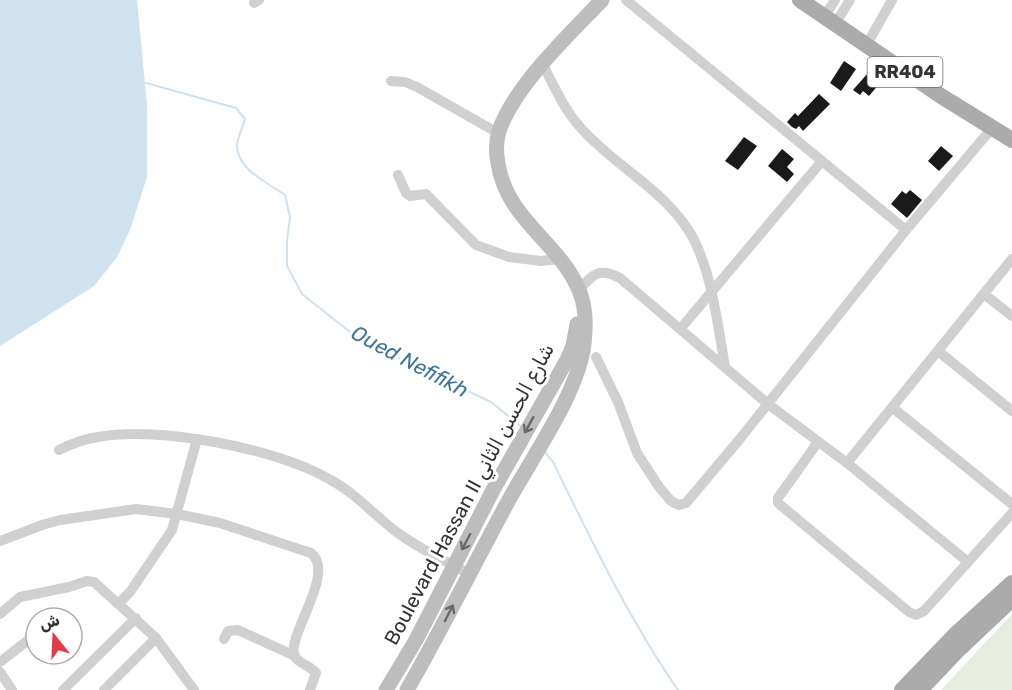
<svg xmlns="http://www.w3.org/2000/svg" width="1012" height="690" viewBox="0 0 1012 690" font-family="Rubik,Cairo,sans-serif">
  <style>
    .green { fill: #e6ecdf }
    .water { fill: #cfe2ee }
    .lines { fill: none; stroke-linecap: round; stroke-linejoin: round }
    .stream { stroke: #cfe2ee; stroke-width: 2 }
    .building { fill: #1a1a1a }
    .street { stroke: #d0d0d0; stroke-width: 10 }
    .secondary { stroke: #bdbdbd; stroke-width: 15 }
    .primary { stroke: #ababab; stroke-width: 16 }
    .oneway { stroke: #6a6a6a }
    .labels { text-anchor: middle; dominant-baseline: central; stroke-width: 6; stroke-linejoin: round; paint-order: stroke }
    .shield { fill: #fff; stroke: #707070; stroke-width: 1.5 }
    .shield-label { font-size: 18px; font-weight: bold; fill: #333 }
    .street-label { font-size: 20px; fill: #333; stroke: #fff }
    .water-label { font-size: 21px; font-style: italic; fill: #3f7597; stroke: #fff }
  </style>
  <rect width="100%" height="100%" fill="#fff"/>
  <!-- green -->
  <path class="green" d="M1012 614V690H941Z"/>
  <!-- water -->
  <path class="water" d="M0 0H137L147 105V177L130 230 117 257 94 286 0 346Z"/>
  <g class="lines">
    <!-- stream -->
    <g class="stream">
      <path d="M146 83 236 108 245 119C243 127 237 138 237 146 237 169 268 183 285 195L290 217 287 241V266L302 294 359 339 491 402 523 428"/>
      <path d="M545 452 553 462C591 540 629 619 678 690"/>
    </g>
  </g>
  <!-- building -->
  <g class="building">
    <path d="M844 61 856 69 841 91 830 83Z"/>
    <path d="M868 73 880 83 869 96 863 91 860 95 853 90Z"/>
    <path d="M819 94 830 104 803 131 799 126 796 129 792 127 787 122 795 113 798 116Z"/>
    <path d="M744 137 757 146 738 170 725 161Z"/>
    <path d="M941 146 953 156 939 171 928 161Z"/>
    <path d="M782 149 794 159 787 167 794 174 787 182 768 166Z"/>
    <path d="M910 190 922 200 907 218 891 204 902 191 906 194Z"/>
  </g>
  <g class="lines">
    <!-- street -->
    <g class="street">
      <path d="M626 0 906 230"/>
      <path d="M254 3 259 0"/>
      <path d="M824 17 835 0"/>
      <path d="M835 24 850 0"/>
      <path d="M866 46 892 0"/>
      <path d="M543 65C554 86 564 109 580 127 613 165 662 188 689 231 711 266 718 326 725 367"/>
      <path d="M391 81 405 82 417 87 498 133"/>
      <path d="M398 175 406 193 410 196 426 194 476 245 509 257 541 261 559 259"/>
      <path d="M579 290C593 274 599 267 620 278L768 404 847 463 968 562"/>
      <path d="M984 294 1012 316"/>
      <path d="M681 328 822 161"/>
      <path d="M938 351 1012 411"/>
      <path d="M596 357 618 402 637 453 659 487 671 501 679 505 686 503 739 440 906 230 992 128"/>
      <path d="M893 408 1012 504"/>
      <path d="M818 442 778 498V503L909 612 916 615 924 611 1012 513"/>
      <path d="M59 450C71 444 84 439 98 437 159 426 275 448 329 479 354 492 372 513 394 530 417 548 444 560 469 574"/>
      <path d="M847 463 1012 259"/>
      <path d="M0 541 42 525 60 520 136 509 177 514 220 523 311 553C336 573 288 634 294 655 297 663 311 666 316 673L310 690"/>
      <path d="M119 603 130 592 172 530 197 439"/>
      <path d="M0 614 20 597 69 587 87 581 94 582 156 638 194 690"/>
      <path d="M59 618H61"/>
      <path d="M72 628 77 634"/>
      <path d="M224 639 228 631 238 630 295 656"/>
      <path d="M0 662 36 634"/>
      <path d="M0 672 12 690"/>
      <path d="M63 690 136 618"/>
      <path d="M104 690 156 638"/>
    </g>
    <!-- secondary -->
    <g class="secondary">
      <path d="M386 690 416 640 493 490 568 358 573 346 577 324"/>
      <path d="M407 690C443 627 475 562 510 498 533 456 579 391 584 344 586 327 586 306 579 290 559 242 506 219 498 163 496 153 496 141 499 131 515 85 568 36 602 0"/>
    </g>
    <!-- primary -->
    <g class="primary">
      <path d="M800 0 941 96 1012 140"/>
      <path d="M902 690 955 635 1012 583"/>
      <path d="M920 690 956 652 1012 599"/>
    </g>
  </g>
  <!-- one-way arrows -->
  <defs><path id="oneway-shaft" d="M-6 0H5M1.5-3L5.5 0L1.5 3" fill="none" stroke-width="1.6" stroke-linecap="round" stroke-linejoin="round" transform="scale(1.5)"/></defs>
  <g class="oneway">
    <use href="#oneway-shaft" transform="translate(529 425) rotate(119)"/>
    <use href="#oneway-shaft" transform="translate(466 542) rotate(118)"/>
    <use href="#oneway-shaft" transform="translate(449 613) rotate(-63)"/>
  </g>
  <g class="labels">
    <!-- shield labels -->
    <rect class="shield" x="867.5" y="57" width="75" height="30" rx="4.5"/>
    <g class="shield-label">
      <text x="905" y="72">RR404</text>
    </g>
    <!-- street labels -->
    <g class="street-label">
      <text transform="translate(469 494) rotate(-62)">Boulevard Hassan II شارع الحسن الثاني</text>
    </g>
    <!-- water labels -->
    <g class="water-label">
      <text transform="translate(410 361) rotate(28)">Oued Nefifikh</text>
    </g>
  </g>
  <!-- north arrow -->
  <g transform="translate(54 636) rotate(342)"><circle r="28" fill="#ffffff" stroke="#adadad" stroke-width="1.5"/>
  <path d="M0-4.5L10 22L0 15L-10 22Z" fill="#e63946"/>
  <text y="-9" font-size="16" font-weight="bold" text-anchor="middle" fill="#333333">ش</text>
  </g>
</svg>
